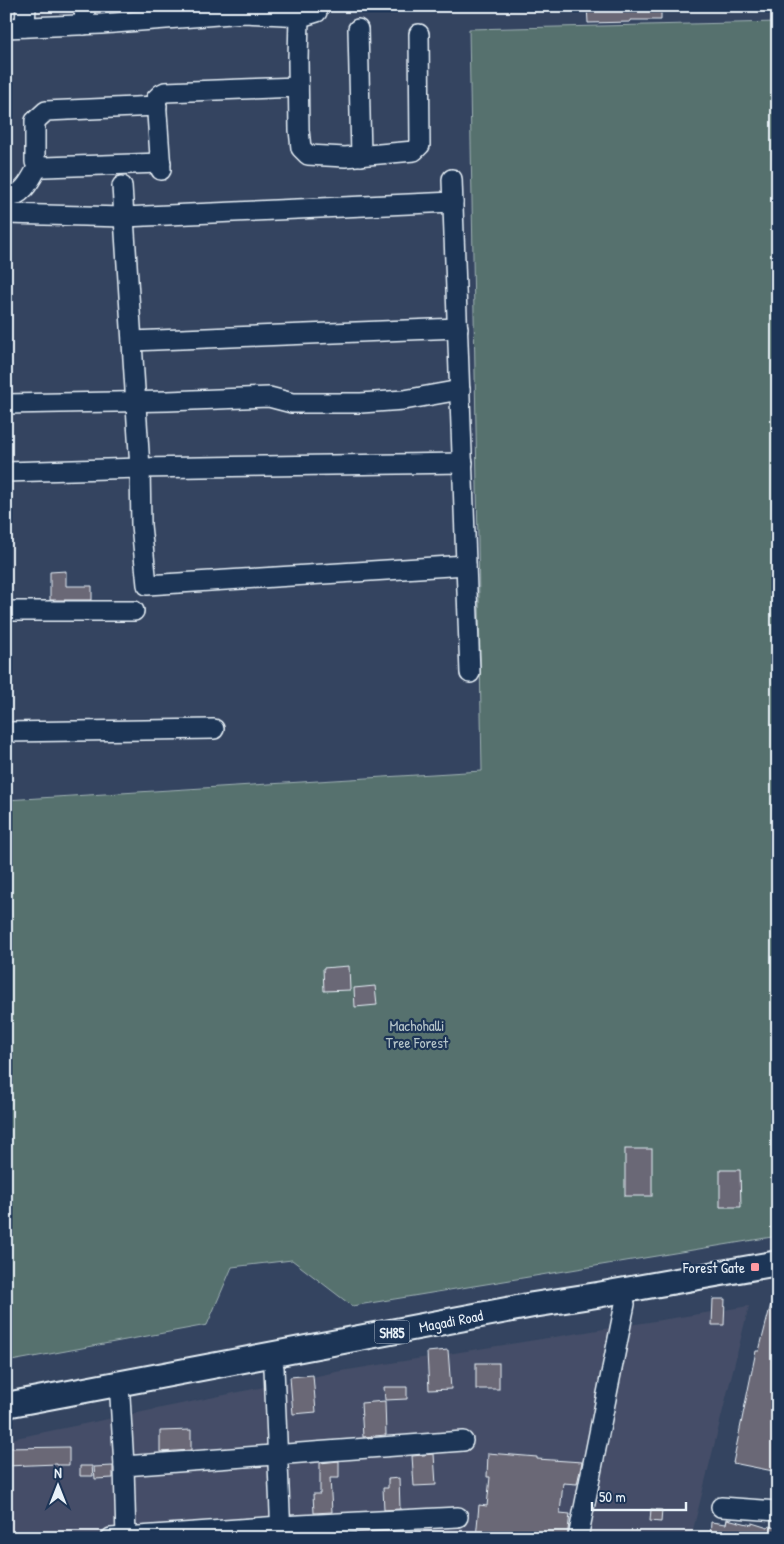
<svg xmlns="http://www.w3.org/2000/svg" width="784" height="1544" viewBox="0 0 784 1544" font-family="'Patrick Hand',sans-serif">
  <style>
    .built { fill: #444e67 }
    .green { fill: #56716e; stroke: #9fb1b3 }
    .building { fill: #6b6776; stroke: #e8f1f8 }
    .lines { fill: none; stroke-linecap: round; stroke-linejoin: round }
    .minor-casing { stroke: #e8f1f8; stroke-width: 22 }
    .major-casing { stroke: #e8f1f8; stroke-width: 28 }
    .minor { stroke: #1d3557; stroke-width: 19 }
    .major { stroke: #1d3557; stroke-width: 24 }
    .poi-dot { fill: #ff9aa2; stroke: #1d3557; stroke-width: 2 }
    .labels { text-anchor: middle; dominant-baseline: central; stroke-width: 4.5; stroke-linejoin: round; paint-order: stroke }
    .shield { fill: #1d3557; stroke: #abb9c8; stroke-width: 1 }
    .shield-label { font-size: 14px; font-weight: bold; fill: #e8f1f8 }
    .park-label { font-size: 15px; fill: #b5c4c8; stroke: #1d3557 }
    .poi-label { font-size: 15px; fill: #e8f1f8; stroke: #1d3557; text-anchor: end }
    .street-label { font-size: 15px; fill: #e8f1f8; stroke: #1d3557 }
  </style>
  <rect width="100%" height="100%" fill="#344460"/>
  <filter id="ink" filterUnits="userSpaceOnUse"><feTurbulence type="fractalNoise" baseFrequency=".02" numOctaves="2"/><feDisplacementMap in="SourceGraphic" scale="10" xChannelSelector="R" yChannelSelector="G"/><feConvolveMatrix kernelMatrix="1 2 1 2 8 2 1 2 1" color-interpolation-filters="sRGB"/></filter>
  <g filter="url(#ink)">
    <!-- built -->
    <path class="built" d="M749 1306 691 1538H6V1440L341 1371Z"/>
    <!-- green -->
    <path class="green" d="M778 22V1236L352 1306 292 1260 232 1267 207 1325 6 1362V800L482 771 469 29Z"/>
    <!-- building -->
    <g class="building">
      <path d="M587 6H661V20H630V22L588 23Z"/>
      <path d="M66 571V586H92V600H50V572Z"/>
      <path d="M349 966 350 990 324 991 323 968Z"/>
      <path d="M375 986 377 1005 355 1007 354 988Z"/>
      <rect x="625" y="1149" width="27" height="47"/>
      <path d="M720 1170H740L741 1207H720Z"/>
      <path d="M774 1292H778V1472L733 1463 756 1351H759Z"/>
      <path d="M713 1299H725L724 1325H712Z"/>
      <path d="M448 1350 451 1389 429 1390 427 1352Z"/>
      <rect x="476" y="1363" width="23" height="26"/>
      <path d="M313 1375 316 1412 293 1414 290 1377Z"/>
      <path d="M384 1387H407V1399L385 1400Z"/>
      <path d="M385 1401 386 1435 363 1437 361 1403Z"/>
      <path d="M191 1430V1450L160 1452V1431Z"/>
      <path d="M69 1447V1465H57V1464L6 1466V1448Z"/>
      <path d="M488 1453 537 1457V1459L582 1462 577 1484 563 1483 560 1513 570 1514 567 1538H476L479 1505 487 1506 490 1477H487Z"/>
      <path d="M434 1454 436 1485 414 1486 412 1456Z"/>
      <path d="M339 1461V1478H330L332 1512 314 1513 313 1494H320V1463Z"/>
      <path d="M80 1466H92L93 1476H80Z"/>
      <path d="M113 1466V1478L95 1479 94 1467Z"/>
      <path d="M399 1478 400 1509 384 1510 383 1488H388V1479Z"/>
      <path d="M651 1509 662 1510 661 1522 650 1521Z"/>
      <path d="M727 1519 752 1525V1523L768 1528 769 1526 778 1529V1538H710L711 1522 726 1524Z"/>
    </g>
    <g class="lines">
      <defs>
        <g id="minor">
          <path d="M299 16 298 60 299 130 301 148 308 155 345 157 414 151 420 145 419 34"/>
          <path d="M84 25 85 6"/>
          <path d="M25 27 26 6"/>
          <path d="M6 28 101 24 244 13 304 16 317 12 316 6"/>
          <path d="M358 29 361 156"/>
          <path d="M157 106 46 111 35 121V162L38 166 45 167 161 163"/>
          <path d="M161 170 156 99 161 94 165 92 298 87"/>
          <path d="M452 179 470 673"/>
          <path d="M122 186 140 468 141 525 147 585 466 565"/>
          <path d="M6 197C23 197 31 179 38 166"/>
          <path d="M6 214 124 217 453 202"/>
          <path d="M132 341 458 328"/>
          <path d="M6 404 168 401 269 397 292 403H361L404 400 460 390"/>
          <path d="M6 472 140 468 463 463"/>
          <path d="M6 611H134"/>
          <path d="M6 732 214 729"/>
          <path d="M274 1368 281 1536"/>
          <path d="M120 1397 124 1466"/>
          <path d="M721 1507 778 1511"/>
          <path d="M111 1538 280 1526 458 1517"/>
          <path d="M126 1538 124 1466 463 1441"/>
          <path d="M578 1538 625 1304"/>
        </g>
        <path id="major" d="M6 1405 533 1305 597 1295 778 1263"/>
      </defs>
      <!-- minor casing -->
      <use href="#minor" class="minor-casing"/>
      <!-- major casing -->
      <use href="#major" class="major-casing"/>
      <!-- minor -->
      <use href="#minor" class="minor"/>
      <!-- major -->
      <use href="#major" class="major"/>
    </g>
  </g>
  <!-- markers -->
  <rect class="poi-dot" x="750" y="1262" width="10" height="10" rx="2.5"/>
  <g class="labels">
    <!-- shield labels -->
    <rect class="shield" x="374.5" y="1320.5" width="35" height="23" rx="4"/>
    <g class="shield-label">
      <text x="392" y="1332">SH85</text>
    </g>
    <!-- park labels -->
    <g class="park-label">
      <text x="417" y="1025">Machohalli<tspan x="417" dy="17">Tree Forest</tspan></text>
    </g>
    <!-- poi labels -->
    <g class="poi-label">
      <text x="745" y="1267">Forest Gate</text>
    </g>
    <!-- street labels -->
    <g class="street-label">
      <text transform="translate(451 1321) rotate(-11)">Magadi Road</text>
    </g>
  </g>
  <!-- margin -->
  <rect width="784" height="1544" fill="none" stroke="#1d3557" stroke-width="25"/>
  <rect x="12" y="12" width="759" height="1519" fill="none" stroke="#e8f1f8" stroke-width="2" filter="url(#ink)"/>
  <!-- north arrow -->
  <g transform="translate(58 1486)" stroke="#1d3557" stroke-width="4" paint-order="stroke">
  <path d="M0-4L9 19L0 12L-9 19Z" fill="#e8f1f8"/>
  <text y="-8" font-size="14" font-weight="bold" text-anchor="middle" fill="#e8f1f8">N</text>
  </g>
  <!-- scale -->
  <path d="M592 1502v8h94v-8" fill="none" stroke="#e8f1f8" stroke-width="2.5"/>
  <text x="599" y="1502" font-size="15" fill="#e8f1f8" stroke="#1d3557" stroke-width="4" paint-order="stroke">50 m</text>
</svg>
